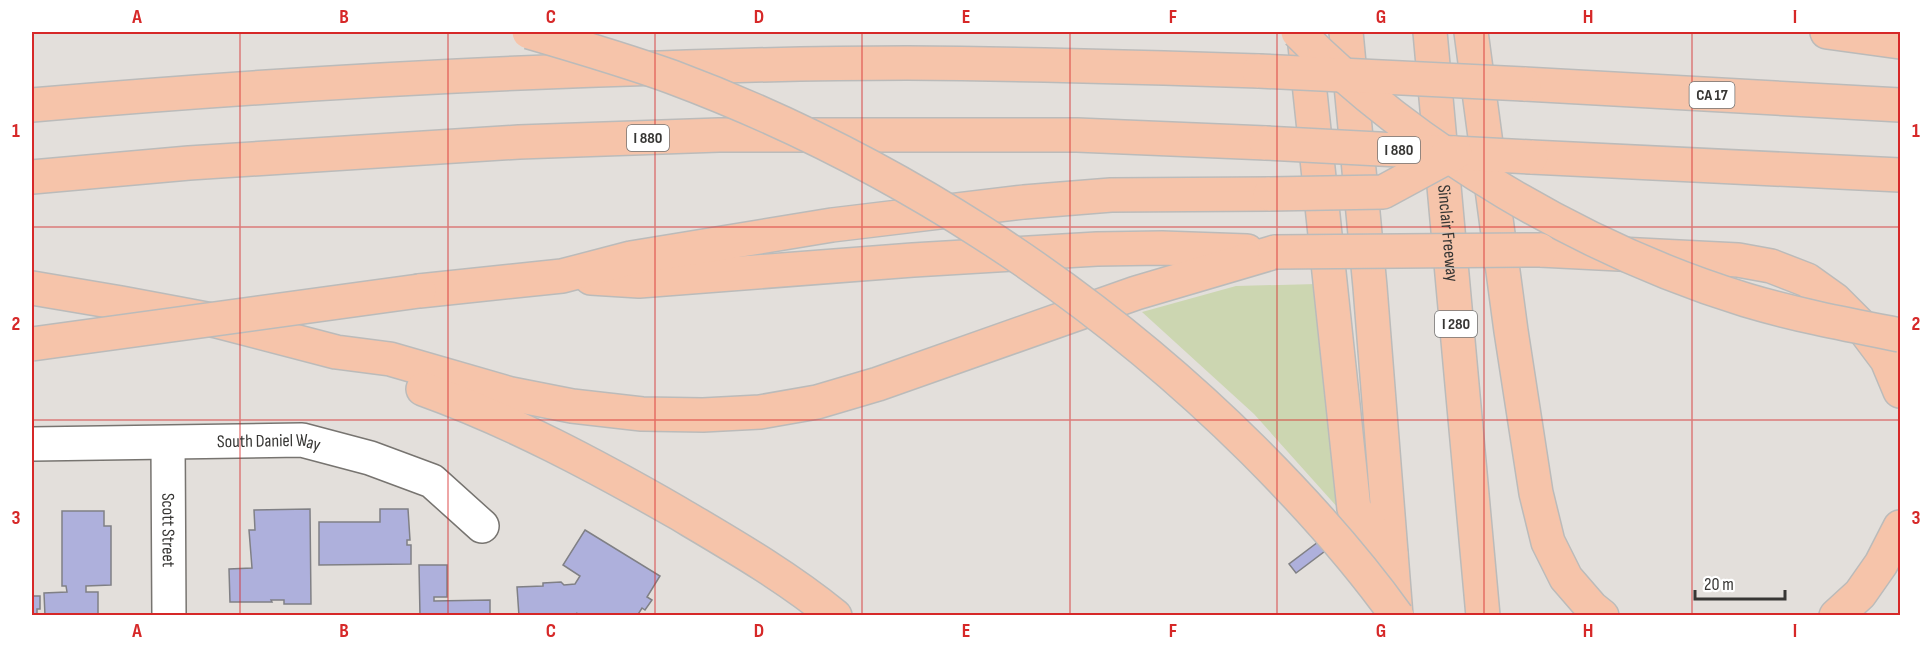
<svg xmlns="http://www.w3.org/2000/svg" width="1932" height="647" viewBox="0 0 1932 647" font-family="'Sofia Sans Condensed',sans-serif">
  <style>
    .green { fill: #ccd6b1 }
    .building { fill: #aeb0dc; stroke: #808085; stroke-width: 1.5 }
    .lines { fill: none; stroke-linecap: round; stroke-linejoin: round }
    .street-casing { stroke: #777470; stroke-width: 36 }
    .highway-casing { stroke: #bbbbba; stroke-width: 36 }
    .street { stroke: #fff; stroke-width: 33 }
    .highway { stroke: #f6c4aa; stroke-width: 33 }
    .highway-bridge-casing { stroke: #bbbbba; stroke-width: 36; stroke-linecap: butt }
    .highway-bridge { stroke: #f6c4aa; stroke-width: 33 }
    .grid { fill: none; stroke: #d62828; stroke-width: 1.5; stroke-opacity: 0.55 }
    .labels { text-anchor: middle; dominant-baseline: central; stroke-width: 4.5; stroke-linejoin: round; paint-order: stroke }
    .shield { fill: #fff; stroke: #737271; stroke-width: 1.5 }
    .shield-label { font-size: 16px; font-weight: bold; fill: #373634 }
    .street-label { font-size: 18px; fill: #373634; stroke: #fff }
    .neatline { fill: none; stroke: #d62828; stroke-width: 2 }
    .grid-label { font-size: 20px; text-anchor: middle; font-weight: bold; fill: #d62828 }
  </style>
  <rect width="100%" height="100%" fill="#e3dfdb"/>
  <!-- green -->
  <path class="green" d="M1317 284 1339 509 1254 414 1142 312 1236 286Z"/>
  <!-- building -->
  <g class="building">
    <path d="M310 509 311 604H284V600H271L272 602H230L229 569 252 568 249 530H255L254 510Z"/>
    <path d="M380 509H408L410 540H407V545H411V564L319 565V522H380Z"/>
    <path d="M62 511H104V526H111V585L86 586V592H98V616H45L44 593 67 592 66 586H62Z"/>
    <path d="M585 530 660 576 647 597 652 600 645 610 642 608 637 616H581L578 614 579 616H519L517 587 543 586V583L561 582 564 585 575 584 580 576 563 565Z"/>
    <path d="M1326 536 1333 545 1296 573 1289 564Z"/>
    <path d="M419 565H447V597H434V601L490 600V616H420Z"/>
    <path d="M32 596H40V609H37V616H32Z"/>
  </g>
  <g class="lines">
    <defs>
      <g id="street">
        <path id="s1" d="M168 443 169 616"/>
        <path id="s2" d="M32 444 302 440 370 458 432 481 482 526"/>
      </g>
      <g id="highway">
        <path d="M1346 32 1370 287 1396 616"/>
        <path id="s3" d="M1430 32 1483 616"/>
        <path d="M1471 32 1511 331 1536 493 1548 542 1566 578 1592 608 1602 616"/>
        <path d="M1827 32 1900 42"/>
        <path d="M1305 45 1354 509 1391 554"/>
        <path d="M1524 84 1900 105"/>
        <path d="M32 105C241 87 450 74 660 68 743 65 825 63 907 63 1025 64 1142 67 1259 71"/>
        <path d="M1531 157 1900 175"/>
        <path d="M32 177 189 163 519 142 719 135H1077L1266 143"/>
        <path d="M1540 250 1738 260 1771 266 1807 280 1835 300 1863 328 1887 360 1900 391"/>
        <path d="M591 278 639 281 913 260 1097 249 1162 248 1247 251"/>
        <path d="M32 288 121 303 217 321 336 352 390 359 511 394 572 406 642 414 703 415 760 412 817 402 878 384 1136 293 1275 252"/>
        <path d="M419 291 562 276 631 258 832 225 1024 202 1111 195 1270 194"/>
        <path d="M423 389C512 421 596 466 678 513 732 545 786 576 835 616"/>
        <path d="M1836 616 1860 594 1881 564 1900 527"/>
      </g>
    </defs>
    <!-- street casing -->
    <use href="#street" class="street-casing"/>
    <!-- highway casing -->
    <use href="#highway" class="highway-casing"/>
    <!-- street -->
    <use href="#street" class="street"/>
    <!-- highway -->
    <use href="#highway" class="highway"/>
    <defs>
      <g id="highway-bridge">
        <path d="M529 32C577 46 625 60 672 77 889 158 1089 287 1253 450 1305 502 1354 556 1397 616"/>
        <path d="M1298 32C1415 151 1586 251 1746 300 1796 315 1849 325 1900 335"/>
        <path d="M1259 71 1524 84"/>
        <path d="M1266 143 1531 157"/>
        <path d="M1270 194 1383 192 1455 153"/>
        <path d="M1275 252 1540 250"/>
        <path d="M32 344 419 291"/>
      </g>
    </defs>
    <!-- highway-bridge casing -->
    <use href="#highway-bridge" class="highway-bridge-casing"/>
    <!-- highway-bridge -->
    <use href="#highway-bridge" class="highway-bridge"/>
  </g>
  <!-- grid -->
  <path class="grid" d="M240 32V616M448 32V616M655 32V616M862 32V616M1070 32V616M1277 32V616M1484 32V616M1692 32V616M32 227H1900M32 420H1900"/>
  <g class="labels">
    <!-- shield labels -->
    <g class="shield">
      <rect x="1689.5" y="82" width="45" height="26" rx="4.5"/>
      <rect x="627" y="125" width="42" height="26" rx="4.5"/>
      <rect x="1378" y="137" width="42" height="26" rx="4.5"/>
      <rect x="1435" y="311" width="42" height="26" rx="4.5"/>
    </g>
    <g class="shield-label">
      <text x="1712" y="95">CA 17</text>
      <text x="648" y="138">I 880</text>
      <text x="1399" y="150">I 880</text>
      <text x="1456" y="324">I 280</text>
    </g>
    <!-- street labels -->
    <g class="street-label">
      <text stroke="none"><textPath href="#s3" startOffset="202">Sinclair Freeway</textPath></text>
      <text stroke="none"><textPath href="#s2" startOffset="237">South Daniel Way</textPath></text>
      <text stroke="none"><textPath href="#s1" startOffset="87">Scott Street</textPath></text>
    </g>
  </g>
  <!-- border -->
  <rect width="1932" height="647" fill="none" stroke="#ffffff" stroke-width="66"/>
  <!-- scale -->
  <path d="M1695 590v9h90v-9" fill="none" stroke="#373634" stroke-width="3"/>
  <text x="1704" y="590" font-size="18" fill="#373634" stroke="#ffffff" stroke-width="4.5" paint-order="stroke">20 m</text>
  <rect x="33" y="33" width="1866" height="581" class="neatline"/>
  <g class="grid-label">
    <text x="137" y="23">A</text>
    <text x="344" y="23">B</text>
    <text x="551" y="23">C</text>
    <text x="759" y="23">D</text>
    <text x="966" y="23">E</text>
    <text x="1173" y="23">F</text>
    <text x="1381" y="23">G</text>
    <text x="1588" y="23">H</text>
    <text x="1795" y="23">I</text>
    <text x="16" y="137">1</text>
    <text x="1916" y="137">1</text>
    <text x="16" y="330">2</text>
    <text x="1916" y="330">2</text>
    <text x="16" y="524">3</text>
    <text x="1916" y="524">3</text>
    <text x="137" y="637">A</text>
    <text x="344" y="637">B</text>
    <text x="551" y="637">C</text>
    <text x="759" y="637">D</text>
    <text x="966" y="637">E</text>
    <text x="1173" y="637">F</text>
    <text x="1381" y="637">G</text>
    <text x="1588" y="637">H</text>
    <text x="1795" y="637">I</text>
  </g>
</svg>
